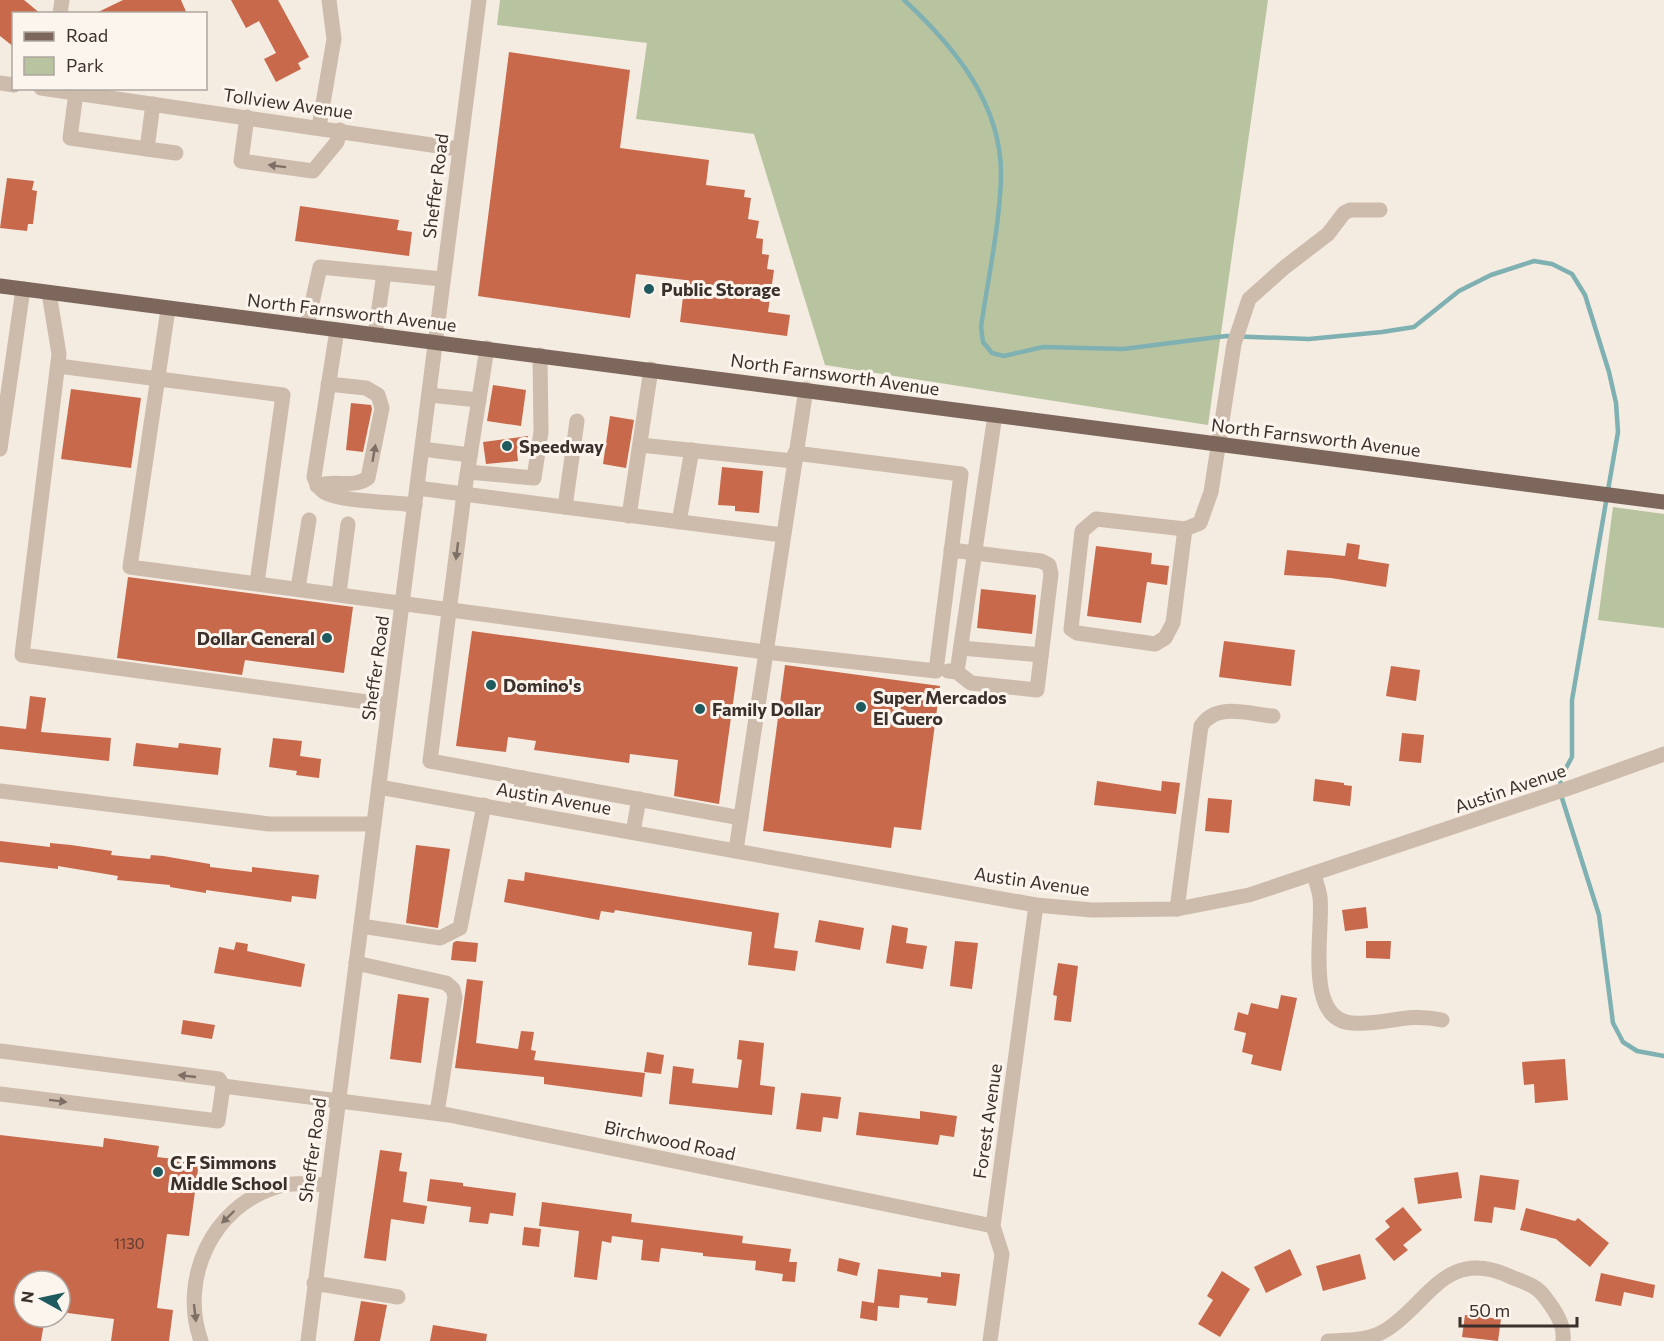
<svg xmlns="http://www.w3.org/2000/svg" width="1664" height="1341" viewBox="0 0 1664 1341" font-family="Commissioner,sans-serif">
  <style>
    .green { fill: #b8c4a0 }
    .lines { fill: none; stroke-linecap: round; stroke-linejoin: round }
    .stream { stroke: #7fb0b2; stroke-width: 4.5 }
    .building { fill: #c8694b }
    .minor { stroke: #cdbbac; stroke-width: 15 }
    .major { stroke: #7d675c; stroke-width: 15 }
    .oneway { fill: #7d6f65 }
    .poi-dot { fill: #1f5a5e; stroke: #fbf5ee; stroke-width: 2 }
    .labels { text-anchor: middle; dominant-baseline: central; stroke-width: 6; stroke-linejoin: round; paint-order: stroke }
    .number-label { font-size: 15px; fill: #5e3e33 }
    .street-label { font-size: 18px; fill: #3b302b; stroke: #fbf5ee }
    .poi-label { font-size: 18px; font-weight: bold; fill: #3b302b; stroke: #fbf5ee; text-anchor: start }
  </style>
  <rect width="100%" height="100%" fill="#f4ebe1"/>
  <!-- green -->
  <g class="green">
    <path d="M500 0H1268L1208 425 825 365 754 134 636 119 647 43 497 25Z"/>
    <path d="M1613 507 1664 514V628L1598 620Z"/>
  </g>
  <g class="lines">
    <!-- stream -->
    <g class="stream">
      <path d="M904 0C954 46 1002 104 1001 176 1000 223 988 279 981 327L983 342 992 353 1004 356 1043 347 1123 349 1226 336 1309 339 1382 332 1414 327 1459 291 1491 275 1534 261 1552 264 1572 274 1585 295 1609 372 1616 403 1618 432 1572 700V757L1560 779 1561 787"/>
      <path d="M1561 795 1599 915 1613 1023 1623 1042 1637 1051 1664 1056"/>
    </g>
  </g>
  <!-- building -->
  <g class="building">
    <path d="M0 0H24L41 14H14V47L0 36Z"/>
    <path d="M123 0H181L187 14H94Z"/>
    <path d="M231 0H278L309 57 298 63 301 69 276 82 264 59 276 53 259 21 246 28Z"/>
    <path d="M509 52 630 70 620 148 709 160 706 185 745 190 744 197 751 198 748 219 759 221 756 238 763 239 762 254 769 255 767 269 774 270 768 312 790 315 787 336 680 322 685 280 636 274 630 318 478 296Z"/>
    <path d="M7 178 34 181 32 190 37 191 33 224H28L27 231 0 228Z"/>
    <path d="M300 206 399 220 397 230 412 232 409 256 295 241Z"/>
    <path d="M493 385 526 390 521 426 487 421Z"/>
    <path d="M71 389 141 398 131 468 61 459Z"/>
    <path d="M351 403 371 405 372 409 363 452 346 450Z"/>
    <path d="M610 416 634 420 626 468 603 464Z"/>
    <path d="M528 436V450L517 452 518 461 486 464 483 442Z"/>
    <path d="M722 467 763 471 759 513 735 511V506L718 505Z"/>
    <path d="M1347 543 1360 545 1358 559 1389 564 1386 587 1331 578 1284 575 1287 550 1345 556Z"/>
    <path d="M1096 546 1152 553 1151 564 1169 566 1167 585 1147 582 1141 623 1087 616Z"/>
    <path d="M128 577 353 607 344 673 245 660 242 675 117 658Z"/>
    <path d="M981 589 1036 595 1032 634 977 628Z"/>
    <path d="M472 631 738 667 719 804 674 796 678 760 630 754 629 763 534 750 536 741 508 737 506 752 456 746Z"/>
    <path d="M1224 641 1295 650 1291 686 1219 677Z"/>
    <path d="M785 665 940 686 921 830 894 827 891 848 763 831Z"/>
    <path d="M1391 666 1420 670 1416 701 1386 696Z"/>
    <path d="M30 696 46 698 41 732 111 738 109 761 0 749V726L26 729Z"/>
    <path d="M1402 733 1424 735 1421 763 1399 761Z"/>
    <path d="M273 738 302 741 300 756 321 759 319 778 296 775 297 771 269 767Z"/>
    <path d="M136 743 178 748 179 743 221 748 218 775 133 766Z"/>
    <path d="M1315 779 1344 783V785L1352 786 1350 806 1313 801Z"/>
    <path d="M1097 781 1161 791 1162 781 1180 783 1176 814 1094 805Z"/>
    <path d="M1208 798 1232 800 1229 833 1205 831Z"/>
    <path d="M0 841 50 847V843L71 845 112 851 111 855 150 859 151 855 163 856 210 864V867L252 872V867L319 875 316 899 292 896 291 902 206 890V893L170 887V885L117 880 118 876 58 866V869L0 862Z"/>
    <path d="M416 845 450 849 438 928 406 923Z"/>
    <path d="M525 872 779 913 774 948 798 951 795 971 748 965 752 932 615 910 614 913 601 911 599 920 504 902 508 879 524 881Z"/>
    <path d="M1366 907 1368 928 1345 931 1342 910Z"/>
    <path d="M819 920 864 928 860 950 815 942Z"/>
    <path d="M892 925 908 928 906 943 927 946 923 969 886 963Z"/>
    <path d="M456 941 478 943 476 962 451 960 453 943Z"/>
    <path d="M955 941 978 943 972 989 950 986Z"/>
    <path d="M1366 941H1391L1390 959 1366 958Z"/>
    <path d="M236 942 248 944 247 951 305 964 301 987 214 973 219 947 234 950Z"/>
    <path d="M1058 963 1078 966 1071 1022 1054 1020 1057 996 1053 995Z"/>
    <path d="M467 979 483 981 476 1043 518 1049 521 1031 534 1032 531 1050 536 1051 534 1060 645 1073 642 1097 544 1084V1077L455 1068Z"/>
    <path d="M398 994 429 998 421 1063 390 1059Z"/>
    <path d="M1281 995 1297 998 1281 1071 1251 1064 1253 1055 1242 1052 1246 1033 1234 1030 1238 1012 1248 1015 1251 1003 1278 1009Z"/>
    <path d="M183 1020 215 1025 212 1039 181 1034Z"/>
    <path d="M739 1040 764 1043 760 1085 775 1087 772 1115 669 1104 673 1066 694 1069 692 1083 738 1088 742 1060 737 1059Z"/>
    <path d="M647 1052 664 1055 661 1074 644 1072Z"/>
    <path d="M1565 1059 1568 1100 1535 1103 1534 1084 1524 1085 1522 1062Z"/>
    <path d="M801 1093 841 1097 838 1119 823 1117 821 1132 796 1129Z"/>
    <path d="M920 1111 957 1116 954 1137 940 1135 938 1145 856 1135 859 1112 920 1119Z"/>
    <path d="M0 1135 103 1147 104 1138 159 1146 157 1157 199 1162 189 1236 167 1234 157 1308 173 1310 169 1341H111L114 1319 60 1312V1281H24V1317H45L41 1341H0Z"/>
    <path d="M380 1150 402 1153 399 1171 407 1172 403 1202 427 1206 424 1224 391 1219 386 1261 364 1258Z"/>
    <path d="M1458 1172 1462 1198 1418 1204 1414 1178Z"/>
    <path d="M1480 1175 1519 1180 1515 1210 1494 1207 1492 1223 1474 1221Z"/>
    <path d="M430 1179 463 1183V1186L516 1193 513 1216 490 1213 488 1224 469 1222 471 1207 427 1201Z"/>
    <path d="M542 1202 632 1214 631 1222 743 1236 742 1243 791 1249 789 1262H797L795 1282 782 1281 783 1274 755 1270 756 1261 703 1256V1253L661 1248 659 1262 641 1260 643 1240 612 1236 611 1243 602 1241 597 1280 574 1277 579 1231 539 1226Z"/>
    <path d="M1403 1207 1422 1230 1403 1245 1408 1250 1394 1261 1375 1239 1390 1227 1385 1221Z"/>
    <path d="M1526 1208 1575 1221 1578 1218 1609 1243 1590 1267 1556 1239 1520 1230Z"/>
    <path d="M524 1227 541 1229 539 1247 522 1245Z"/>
    <path d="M1290 1249 1302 1275 1266 1293 1254 1267Z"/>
    <path d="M1360 1254 1366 1279 1323 1291 1316 1266Z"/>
    <path d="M839 1258 860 1263 857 1276 837 1271Z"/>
    <path d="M878 1269 941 1277V1272L960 1274 956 1306 927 1303 928 1298 900 1295 899 1308 878 1306 877 1321 860 1318 862 1301 874 1303Z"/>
    <path d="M1222 1271 1250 1289 1220 1337 1198 1324 1213 1300 1207 1296Z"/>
    <path d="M1601 1273 1655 1285 1653 1298 1624 1292 1621 1306 1595 1301Z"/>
    <path d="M361 1301 387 1305 380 1341H354Z"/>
    <path d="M1465 1315 1501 1319 1498 1341 1462 1337Z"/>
    <path d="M433 1325 487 1334 486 1341H430Z"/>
  </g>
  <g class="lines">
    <!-- minor -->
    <g class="minor">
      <path d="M60 14 62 0"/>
      <path d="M0 83 14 85"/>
      <path d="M41 88 459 149"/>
      <path d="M76 93 70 138 147 149"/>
      <path d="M153 104 147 149 176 153"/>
      <path d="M247 117 241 161 313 171 337 142 340 130"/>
      <path d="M319 127 334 39 329 0"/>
      <path d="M49 293 59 354 22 655 389 705"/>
      <path d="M168 309 130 567 765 652 936 671 961 474 795 453"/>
      <path d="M307 326 320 267 442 279"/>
      <path d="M337 330 314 477C316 483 318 488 324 492 341 502 394 502 415 505"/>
      <path d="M375 335 384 273"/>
      <path d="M487 348 464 494 430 761 741 818"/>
      <path d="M58 366 283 395 257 583"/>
      <path d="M429 395 479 400"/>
      <path d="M640 445 794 461"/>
      <path d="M0 449 23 289"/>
      <path d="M422 449 470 455"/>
      <path d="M468 472 534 478 541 432 540 355"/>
      <path d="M317 486C335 479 352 489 368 478L382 408 378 395 366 388 328 384"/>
      <path d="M417 488 782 535"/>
      <path d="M565 507 577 421"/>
      <path d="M629 516 651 369"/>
      <path d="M679 522 692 450"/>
      <path d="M1185 529 1173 623 1165 638 1155 644 1077 633 1071 629 1082 531 1096 519 1185 529 1200 523 1211 492 1234 344 1249 299 1285 267 1328 234 1344 213 1350 210H1380"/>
      <path d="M951 550 1041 561 1049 565 1051 574 1037 690 971 683 957 672"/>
      <path d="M298 588 309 520"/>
      <path d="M339 593 348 524"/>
      <path d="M961 648 1041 655"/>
      <path d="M948 671 957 672 995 415"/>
      <path d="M379 787 1036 905 1092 910 1177 909 1249 895 1575 786 1664 754"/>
      <path d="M0 791 269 824H374"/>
      <path d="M517 811 523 778"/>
      <path d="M633 832 639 799"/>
      <path d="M736 850 806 389"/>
      <path d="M1314 875C1316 882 1319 890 1320 897 1324 929 1303 1020 1352 1023 1385 1026 1405 1012 1442 1020"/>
      <path d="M1177 909 1201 726C1216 702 1248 714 1273 716"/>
      <path d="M361 926 440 938 460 928 484 805"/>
      <path d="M356 963 446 983 453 989 455 997 437 1113"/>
      <path d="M0 1051 219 1079 223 1086 218 1121 0 1094"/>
      <path d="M223 1086 449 1115 993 1226"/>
      <path d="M314 1283 398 1297"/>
      <path d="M201 1341C179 1279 212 1207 276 1187 292 1182 310 1184 327 1185"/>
      <path d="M308 1341 479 0"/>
      <path d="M990 1341 1002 1254 993 1226 1036 905"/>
      <path d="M1328 1341C1347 1340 1369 1341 1386 1330 1428 1304 1445 1247 1509 1276 1522 1282 1535 1284 1544 1296 1554 1309 1565 1324 1563 1341"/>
    </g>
    <!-- major -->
    <path class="major" d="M0 286 1664 502"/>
  </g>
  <!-- one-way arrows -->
  <defs><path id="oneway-solid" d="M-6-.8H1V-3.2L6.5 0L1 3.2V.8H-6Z" transform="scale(1.5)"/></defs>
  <g class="oneway">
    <use href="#oneway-solid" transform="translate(277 166) rotate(-173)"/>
    <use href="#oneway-solid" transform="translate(374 453) rotate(-80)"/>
    <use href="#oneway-solid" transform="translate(457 551) rotate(97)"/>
    <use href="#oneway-solid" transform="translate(187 1076) rotate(-174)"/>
    <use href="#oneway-solid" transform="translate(58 1101) rotate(7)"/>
    <use href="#oneway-solid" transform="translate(228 1217) rotate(136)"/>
    <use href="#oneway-solid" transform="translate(195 1313) rotate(83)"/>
  </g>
  <!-- markers -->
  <g class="poi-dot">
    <circle cx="649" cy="289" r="6"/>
    <circle cx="507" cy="446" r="6"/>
    <circle cx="327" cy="638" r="6"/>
    <circle cx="491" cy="685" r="6"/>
    <circle cx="861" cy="707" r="6"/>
    <circle cx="700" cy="709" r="6"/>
    <circle cx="158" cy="1172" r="6"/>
  </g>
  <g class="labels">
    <!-- number labels -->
    <g class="number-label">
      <text x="129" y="1243">1130</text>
    </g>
    <!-- street labels -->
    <g class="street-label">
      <text transform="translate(288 103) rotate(8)">Tollview Avenue</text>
      <text transform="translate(435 186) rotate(-83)">Sheffer Road</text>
      <text transform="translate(352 312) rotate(7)">North Farnsworth Avenue</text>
      <text transform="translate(835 374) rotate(8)">North Farnsworth Avenue</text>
      <text transform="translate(1316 437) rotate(7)">North Farnsworth Avenue</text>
      <text transform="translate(375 668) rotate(-82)">Sheffer Road</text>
      <text transform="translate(1510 788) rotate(-19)">Austin Avenue</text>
      <text transform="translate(554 798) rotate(10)">Austin Avenue</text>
      <text transform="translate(1032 881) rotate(8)">Austin Avenue</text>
      <text transform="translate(987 1121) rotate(-82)">Forest Avenue</text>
      <text transform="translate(670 1140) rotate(12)">Birchwood Road</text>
      <text transform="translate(312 1150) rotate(-82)">Sheffer Road</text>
    </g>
    <!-- poi labels -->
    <g class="poi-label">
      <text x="661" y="289">Public Storage</text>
      <text x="519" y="446">Speedway</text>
      <text x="315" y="638" text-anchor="end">Dollar General</text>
      <text x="503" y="685">Domino's</text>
      <text x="873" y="697">Super Mercados<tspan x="873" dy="21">El Guero</tspan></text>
      <text x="712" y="709">Family Dollar</text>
      <text x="170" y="1162">C F Simmons<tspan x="170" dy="21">Middle School</tspan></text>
    </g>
  </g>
  <!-- legend -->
  <rect x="12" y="12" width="195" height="78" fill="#fbf5ee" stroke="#aea6a0" stroke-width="1.5"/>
  <rect x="24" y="32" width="30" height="9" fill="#7d675c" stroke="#aea6a0" stroke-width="1.5"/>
  <text x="66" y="42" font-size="18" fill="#3b302b">Road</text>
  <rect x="24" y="57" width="30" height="18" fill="#b8c4a0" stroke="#aea6a0" stroke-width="1.5"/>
  <text x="66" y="72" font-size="18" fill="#3b302b">Park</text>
  <!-- north arrow -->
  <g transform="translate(42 1299) rotate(278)"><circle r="28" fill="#fbf5ee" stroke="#aea6a0" stroke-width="1.5"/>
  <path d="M0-4.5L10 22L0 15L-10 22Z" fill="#1f5a5e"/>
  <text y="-9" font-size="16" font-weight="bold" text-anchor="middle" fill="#3b302b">N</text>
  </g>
  <!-- scale -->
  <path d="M1460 1317v9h117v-9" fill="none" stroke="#3b302b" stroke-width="3"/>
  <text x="1469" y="1317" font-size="18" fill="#3b302b" stroke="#fbf5ee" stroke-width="4.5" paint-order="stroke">50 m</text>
</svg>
